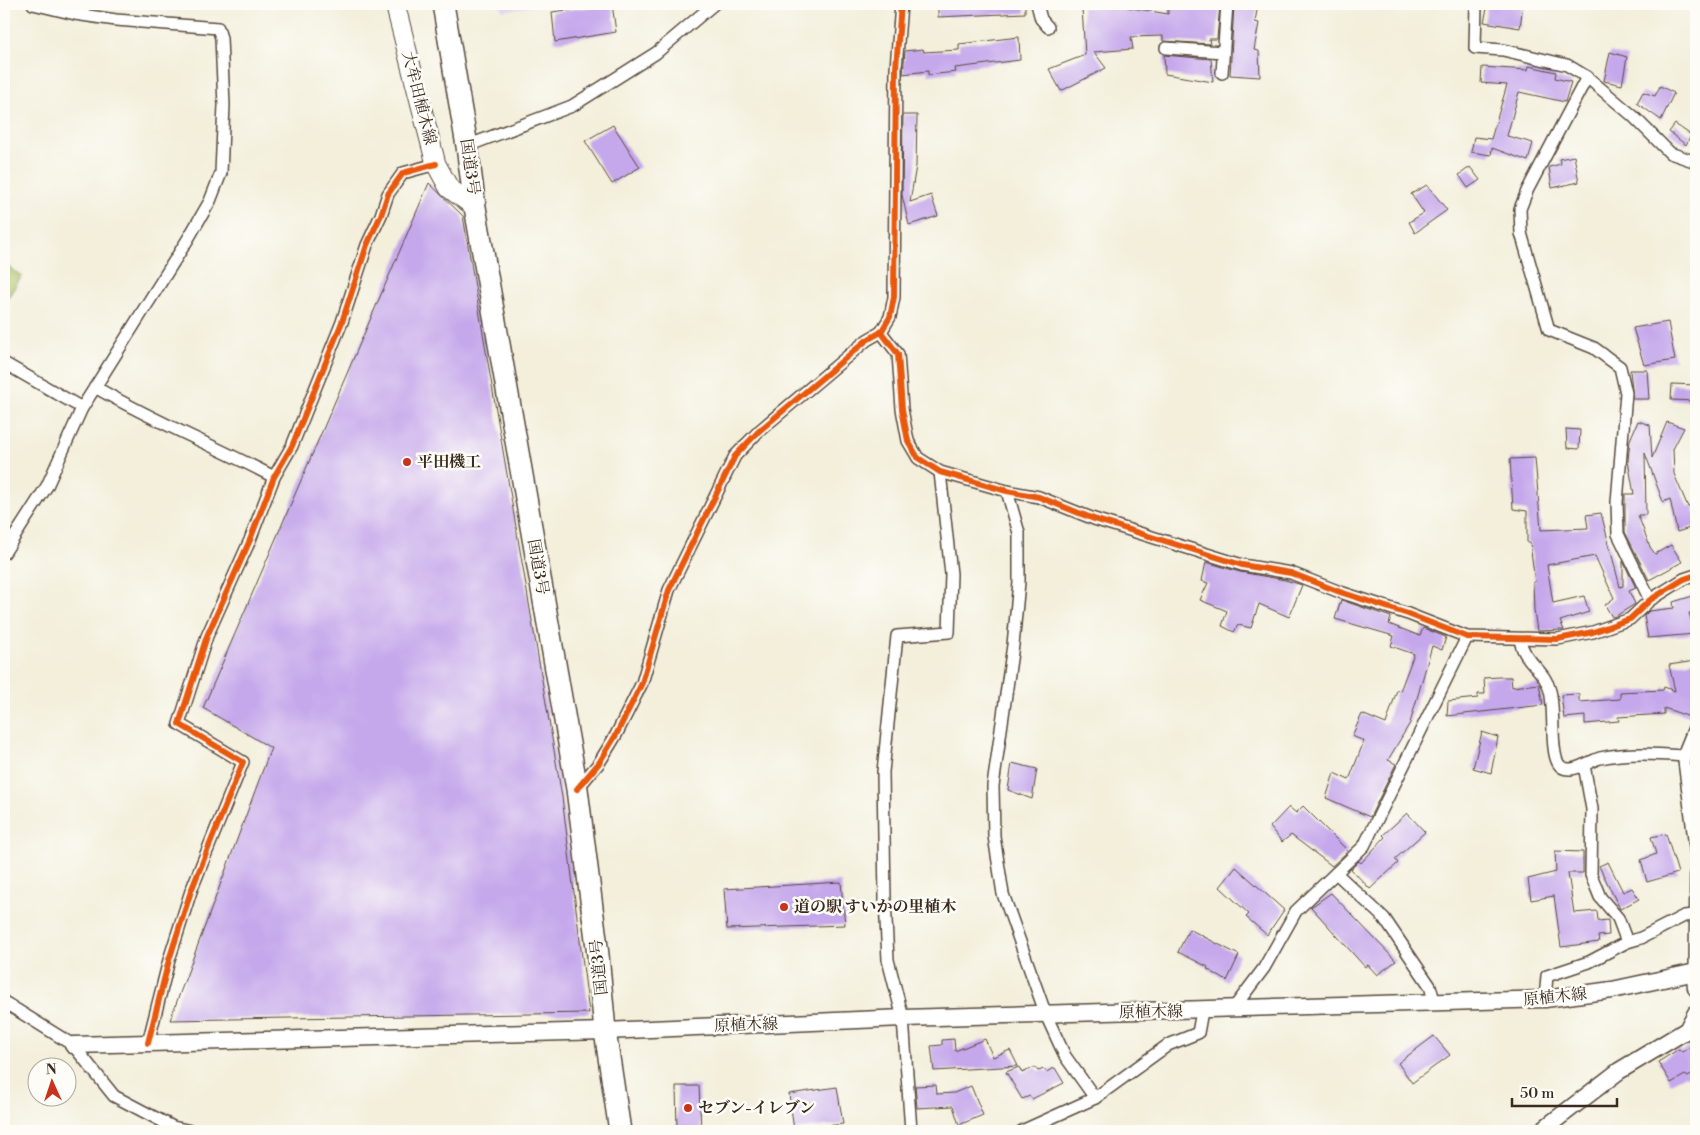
<svg xmlns="http://www.w3.org/2000/svg" width="1700" height="1135" viewBox="0 0 1700 1135" font-family="'Libre Bodoni','Noto Serif JP',serif">
  <style>
    .built { fill: #e3d3f2 }
    .green { fill: #a9be63; stroke: #727440 }
    .building { fill: #c5a7eb }
    .lines { fill: none; stroke-linecap: round; stroke-linejoin: round }
    .street-casing { stroke: #57483a; stroke-width: 14 }
    .secondary-casing { stroke: #57483a; stroke-width: 19 }
    .primary-casing { stroke: #57483a; stroke-width: 21 }
    .highway-casing { stroke: #57483a; stroke-width: 24 }
    .street { stroke: #fff; stroke-width: 11 }
    .secondary { stroke: #fff; stroke-width: 16 }
    .primary { stroke: #fff; stroke-width: 19 }
    .highway { stroke: #fff; stroke-width: 21 }
    .cycleway-casing { stroke: #fdfcf7; stroke-width: 9 }
    .cycleway { stroke: #e8590c; stroke-width: 6 }
    .poi-dot { fill: #c8321e; stroke: #fdfcf7; stroke-width: 2 }
    .labels { text-anchor: middle; dominant-baseline: central; stroke-width: 5; stroke-linejoin: round; paint-order: stroke }
    .street-label { font-size: 16px; fill: #3b2a1e; stroke: #fdfcf7 }
    .poi-label { font-size: 16px; font-weight: bold; fill: #3b2a1e; stroke: #fdfcf7; text-anchor: start }
  </style>
  <rect width="100%" height="100%" fill="#fdfcf7"/>
  <filter id="ink" filterUnits="userSpaceOnUse"><feTurbulence type="fractalNoise" baseFrequency=".02" numOctaves="2"/><feDisplacementMap in="SourceGraphic" scale="10" xChannelSelector="R" yChannelSelector="G"/><feConvolveMatrix kernelMatrix="1 2 1 2 8 2 1 2 1" color-interpolation-filters="sRGB"/></filter>
  <filter id="wash" filterUnits="userSpaceOnUse"><feTurbulence type="fractalNoise" baseFrequency=".0096" numOctaves="4" result="noise"/><feDisplacementMap in="SourceGraphic" scale="20" xChannelSelector="R" yChannelSelector="G"/><feGaussianBlur stdDeviation="1.12" result="paint"/><feColorMatrix in="noise" values="0 0 0 0 0 0 0 0 0 0 0 0 0 0 0 0 0 1.4 0 .05"/><feComposite in="paint" operator="in"/></filter>
  <g filter="url(#wash)">
    <rect width="100%" height="100%" fill="#f3efdb"/>
    <!-- built -->
    <path class="built" d="M501 4H549L502 11Z"/>
    <!-- green -->
    <path class="green" d="M4 264 22 276 4 304Z"/>
    <g id="blocks">
      <!-- building -->
      <g class="building">
        <path d="M612 4 616 32 555 42 552 12Z"/>
        <path d="M938 4H1025V13L938 17Z"/>
        <path d="M1168 4H1220L1217 39H1209L1210 44 1163 41V36L1131 37 1133 49 1094 52 1106 68 1061 91 1049 69 1085 55 1082 8 1127 5V7L1168 14Z"/>
        <path d="M1234 4H1258L1255 22 1259 23 1254 50 1259 51 1260 77 1230 75Z"/>
        <path d="M1488 4H1523L1520 28 1484 22Z"/>
        <path d="M1019 37 1020 60 955 68 956 72 928 75V71L903 74 905 51 923 49 924 52 959 50V44Z"/>
        <path d="M1610 52 1627 57 1622 85 1604 81Z"/>
        <path d="M1164 55 1211 59 1213 82 1165 74Z"/>
        <path d="M1529 66 1556 72 1555 78 1571 82 1565 102 1519 92 1507 136 1533 143 1528 161 1492 148 1491 155 1471 152 1474 137 1491 139 1507 85 1481 83 1482 67 1528 70Z"/>
        <path d="M1660 86 1674 93 1661 120 1637 103 1643 92 1655 96Z"/>
        <path d="M903 115H917L916 166 910 202 931 195 938 216 909 225 902 195Z"/>
        <path d="M1675 124 1691 135 1686 145 1669 132Z"/>
        <path d="M613 125 640 167 612 184 585 141Z"/>
        <path d="M1574 156 1579 182 1552 188 1549 167 1561 164 1559 159Z"/>
        <path d="M1470 167 1480 180 1468 188 1459 175Z"/>
        <path d="M429 183 463 216 562 797 589 1013 170 1020 271 748 203 708Z"/>
        <path d="M1427 185 1447 210 1415 233 1409 222 1424 213 1411 194Z"/>
        <path d="M1668 322 1675 360 1644 365 1633 328Z"/>
        <path d="M1630 370H1647L1649 399H1633Z"/>
        <path d="M1672 384 1696 385V401L1671 400Z"/>
        <path d="M1638 421 1650 425 1652 458 1667 422 1684 428 1673 449 1674 474 1688 507 1693 505 1696 517V526L1677 532 1670 499 1663 502 1645 453 1646 515H1638L1650 547 1655 554 1671 545 1682 562 1649 580 1625 532V494H1634L1628 461 1630 440Z"/>
        <path d="M1566 429 1580 430 1579 449 1567 448Z"/>
        <path d="M1535 458 1541 530 1588 528 1586 515 1601 513 1620 587 1623 586V561L1636 588 1629 591 1635 604 1616 616 1612 617 1605 605 1614 598 1595 556 1547 565 1553 603 1584 596 1589 612 1560 621 1564 630 1537 631 1534 610 1533 582H1535L1530 543H1527V511L1513 509 1510 459Z"/>
        <path d="M1206 562 1240 572 1285 580 1302 585 1289 617 1259 604 1251 628 1238 625 1234 632 1222 626 1227 611 1200 600 1208 583 1202 581Z"/>
        <path d="M1696 595V612L1689 613 1695 634 1648 638 1644 616 1649 611 1674 608 1673 602Z"/>
        <path d="M1341 600 1391 617 1389 624 1420 636 1423 628 1446 637 1442 650 1432 646 1410 723 1388 760 1396 764 1370 817 1326 798 1334 773 1349 780 1364 741 1352 736 1362 714 1386 724 1397 690 1400 691 1414 654 1391 646 1394 636 1335 619Z"/>
        <path d="M1695 661 1696 690 1690 717 1664 708V714L1618 717 1619 721 1585 724V716L1564 718 1561 695 1579 694V702L1620 699V692L1663 690 1664 687 1675 691 1669 665Z"/>
        <path d="M1499 677H1511L1512 687 1539 684 1543 705 1447 716 1448 701 1478 698V694H1485L1484 678Z"/>
        <path d="M1482 732 1498 737 1491 773 1473 768Z"/>
        <path d="M1012 763 1037 769 1032 799 1008 790Z"/>
        <path d="M1303 806 1348 851 1332 866 1291 835 1282 842 1270 827 1289 807 1296 813Z"/>
        <path d="M1407 813 1425 832 1395 859 1398 863 1370 889 1351 869 1359 861 1361 863 1385 837 1383 835Z"/>
        <path d="M1666 834 1678 873 1647 882 1641 860 1656 854 1651 837Z"/>
        <path d="M1555 851 1583 852V873H1568L1574 913 1597 911 1598 921 1608 920 1609 935 1598 936 1599 942 1561 947 1554 896 1531 900 1528 879 1556 872Z"/>
        <path d="M1608 862 1623 892 1632 888 1639 899 1620 909 1599 866Z"/>
        <path d="M1236 867 1284 910 1267 935 1246 917 1249 914 1220 887Z"/>
        <path d="M841 882 845 925 727 929 724 889Z"/>
        <path d="M1331 893 1396 961 1377 975 1368 965 1365 967 1311 907Z"/>
        <path d="M1189 929 1239 955 1227 981 1207 969 1208 967 1178 952Z"/>
        <path d="M1434 1036 1450 1055 1412 1083 1398 1063Z"/>
        <path d="M954 1039 955 1051 985 1039 993 1057 1010 1050 1018 1066 934 1071 931 1046 942 1045V1040Z"/>
        <path d="M1690 1047 1696 1054V1072L1688 1077 1685 1075 1671 1083 1658 1062 1679 1049 1682 1052Z"/>
        <path d="M1019 1067 1022 1073 1035 1067 1038 1071 1044 1069 1046 1072 1055 1068 1064 1083 1032 1099 1030 1096 1022 1099 1006 1072Z"/>
        <path d="M936 1085 937 1094 954 1093 971 1086 983 1115 959 1125 953 1106 917 1108 915 1086Z"/>
        <path d="M676 1086H699L701 1129H677Z"/>
        <path d="M837 1087 843 1124 794 1130 789 1094Z"/>
      </g>
    </g>
  </g>
  <g filter="url(#ink)">
    <use href="#blocks" fill-opacity="0" stroke="#57483a" stroke-width="1"/>
    <g class="lines">
      <defs>
        <g id="street">
          <path d="M1037 4 1041 19 1048 27"/>
          <path d="M1476 4 1475 48 1503 50 1567 65 1587 77 1633 116 1670 153 1696 162"/>
          <path d="M1166 48 1223 52"/>
          <path d="M1222 73 1227 4"/>
          <path d="M1587 77 1527 191 1520 209 1521 233 1549 330 1594 348 1620 367 1626 393 1617 502 1618 534 1650 600"/>
          <path d="M467 146 572 106 656 53 714 4"/>
          <path d="M881 332 898 354 902 409 908 441 918 458 940 472 1007 491 1039 497 1094 519 1242 565 1291 573 1340 592 1408 614 1467 637 1558 639 1593 632 1630 619 1650 600 1684 579 1696 575"/>
          <path d="M4 363 82 408"/>
          <path d="M95 387C153 421 215 446 274 477"/>
          <path d="M1007 491 1019 533V582L1013 645 993 786 994 836 1003 894 1046 1015 1065 1056 1095 1098"/>
          <path d="M4 553 47 486 82 408 188 239 210 201 221 173 224 105 221 38 218 28 116 20 75 14 33 4"/>
          <path d="M1520 639C1523 662 1545 669 1550 691 1555 709 1550 749 1558 763 1567 778 1589 761 1600 758 1628 752 1656 754 1684 756"/>
          <path d="M1696 723 1685 750 1684 761 1696 855"/>
          <path d="M1584 765 1592 809 1591 875 1600 897 1618 918 1627 942"/>
          <path d="M577 789 599 763 616 735 642 683 669 590 735 456 759 431 867 340 881 332 890 317 894 297 896 68 901 4"/>
          <path d="M1336 873 1384 918 1430 986 1435 1004"/>
          <path d="M1695 973 1696 855"/>
          <path d="M1545 999 1547 976 1589 962 1627 942 1641 938 1684 916 1694 915"/>
          <path d="M4 1002 73 1045 114 1096 173 1127 191 1131"/>
          <path d="M1233 1009 1264 968 1296 911 1364 846 1467 637"/>
          <path d="M148 1043 169 960 191 891 243 762 179 724 207 636 250 540 274 477 292 446 342 322 367 245 381 215 388 194 403 173 436 164"/>
          <path d="M911 1131 903 1018 888 960 885 900 883 772 897 636 949 632 951 574 940 472"/>
          <path d="M1022 1131 1095 1098 1168 1045 1198 1033 1202 1011"/>
        </g>
        <g id="secondary">
          <path d="M1695 973 1696 988"/>
          <path d="M73 1045 605 1031 903 1018 1545 999 1612 990 1696 972"/>
          <path d="M1541 1131 1619 1071 1687 1030 1696 1013"/>
        </g>
        <path id="primary" d="M395 4 436 164 449 188 475 207"/>
        <path id="highway" d="M443 4 467 146 475 207 577 789 598 955 605 1031 620 1131"/>
      </defs>
      <!-- street casing -->
      <use href="#street" class="street-casing"/>
      <!-- secondary casing -->
      <use href="#secondary" class="secondary-casing"/>
      <!-- primary casing -->
      <use href="#primary" class="primary-casing"/>
      <!-- highway casing -->
      <use href="#highway" class="highway-casing"/>
      <!-- street -->
      <use href="#street" class="street"/>
      <!-- secondary -->
      <use href="#secondary" class="secondary"/>
      <!-- primary -->
      <use href="#primary" class="primary"/>
      <!-- highway -->
      <use href="#highway" class="highway"/>
      <defs>
        <g id="cycleway">
          <path d="M881 332 898 354 902 409 908 441 918 458 940 472 1007 491 1039 497 1094 519 1242 565 1291 573 1340 592 1408 614 1467 637 1558 639 1593 632 1630 619 1650 600 1684 579 1696 575"/>
          <path d="M577 789 599 763 616 735 642 683 669 590 735 456 759 431 867 340 881 332 890 317 894 297 896 68 901 4"/>
          <path d="M148 1043 169 960 191 891 243 762 179 724 207 636 250 540 274 477 292 446 342 322 367 245 381 215 388 194 403 173 436 164"/>
        </g>
      </defs>
      <!-- cycleway casing -->
      <use href="#cycleway" class="cycleway-casing"/>
      <!-- cycleway -->
      <use href="#cycleway" class="cycleway"/>
    </g>
  </g>
  <!-- markers -->
  <g class="poi-dot">
    <circle cx="407" cy="462" r="5"/>
    <circle cx="784" cy="907" r="5"/>
    <circle cx="688" cy="1108" r="5"/>
  </g>
  <g class="labels">
    <!-- street labels -->
    <g class="street-label">
      <text transform="translate(419 98) rotate(76)">大牟田植木線</text>
      <text transform="translate(470 167) rotate(82)">国道3号</text>
      <text transform="translate(538 567) rotate(80)">国道3号</text>
      <text transform="translate(599 967) rotate(-96)">国道3号</text>
      <text transform="translate(1555 997) rotate(-6)">原植木線</text>
      <text transform="translate(1151 1012) rotate(-1)">原植木線</text>
      <text transform="translate(746 1025) rotate(-2)">原植木線</text>
    </g>
    <!-- poi labels -->
    <g class="poi-label">
      <text x="417" y="462">平田機工</text>
      <text x="794" y="907">道の駅 すいかの里植木</text>
      <text x="698" y="1108">セブン-イレブン</text>
    </g>
  </g>
  <!-- margin -->
  <rect width="1700" height="1135" fill="none" stroke="#fdfcf7" stroke-width="20"/>
  <!-- north arrow -->
  <g transform="translate(52 1082) rotate(357)"><circle r="24" fill="#fdfcf7" stroke="#afa8a0"/>
  <path d="M0-4L9 19L0 12L-9 19Z" fill="#c8321e"/>
  <text y="-8" font-size="14" font-weight="bold" text-anchor="middle" fill="#3b2a1e">N</text>
  </g>
  <!-- scale -->
  <path d="M1512 1098v8h105v-8" fill="none" stroke="#3b2a1e" stroke-width="2.5"/>
  <text x="1520" y="1098" font-size="15" fill="#3b2a1e" stroke="#fdfcf7" stroke-width="4" paint-order="stroke">50 m</text>
</svg>
